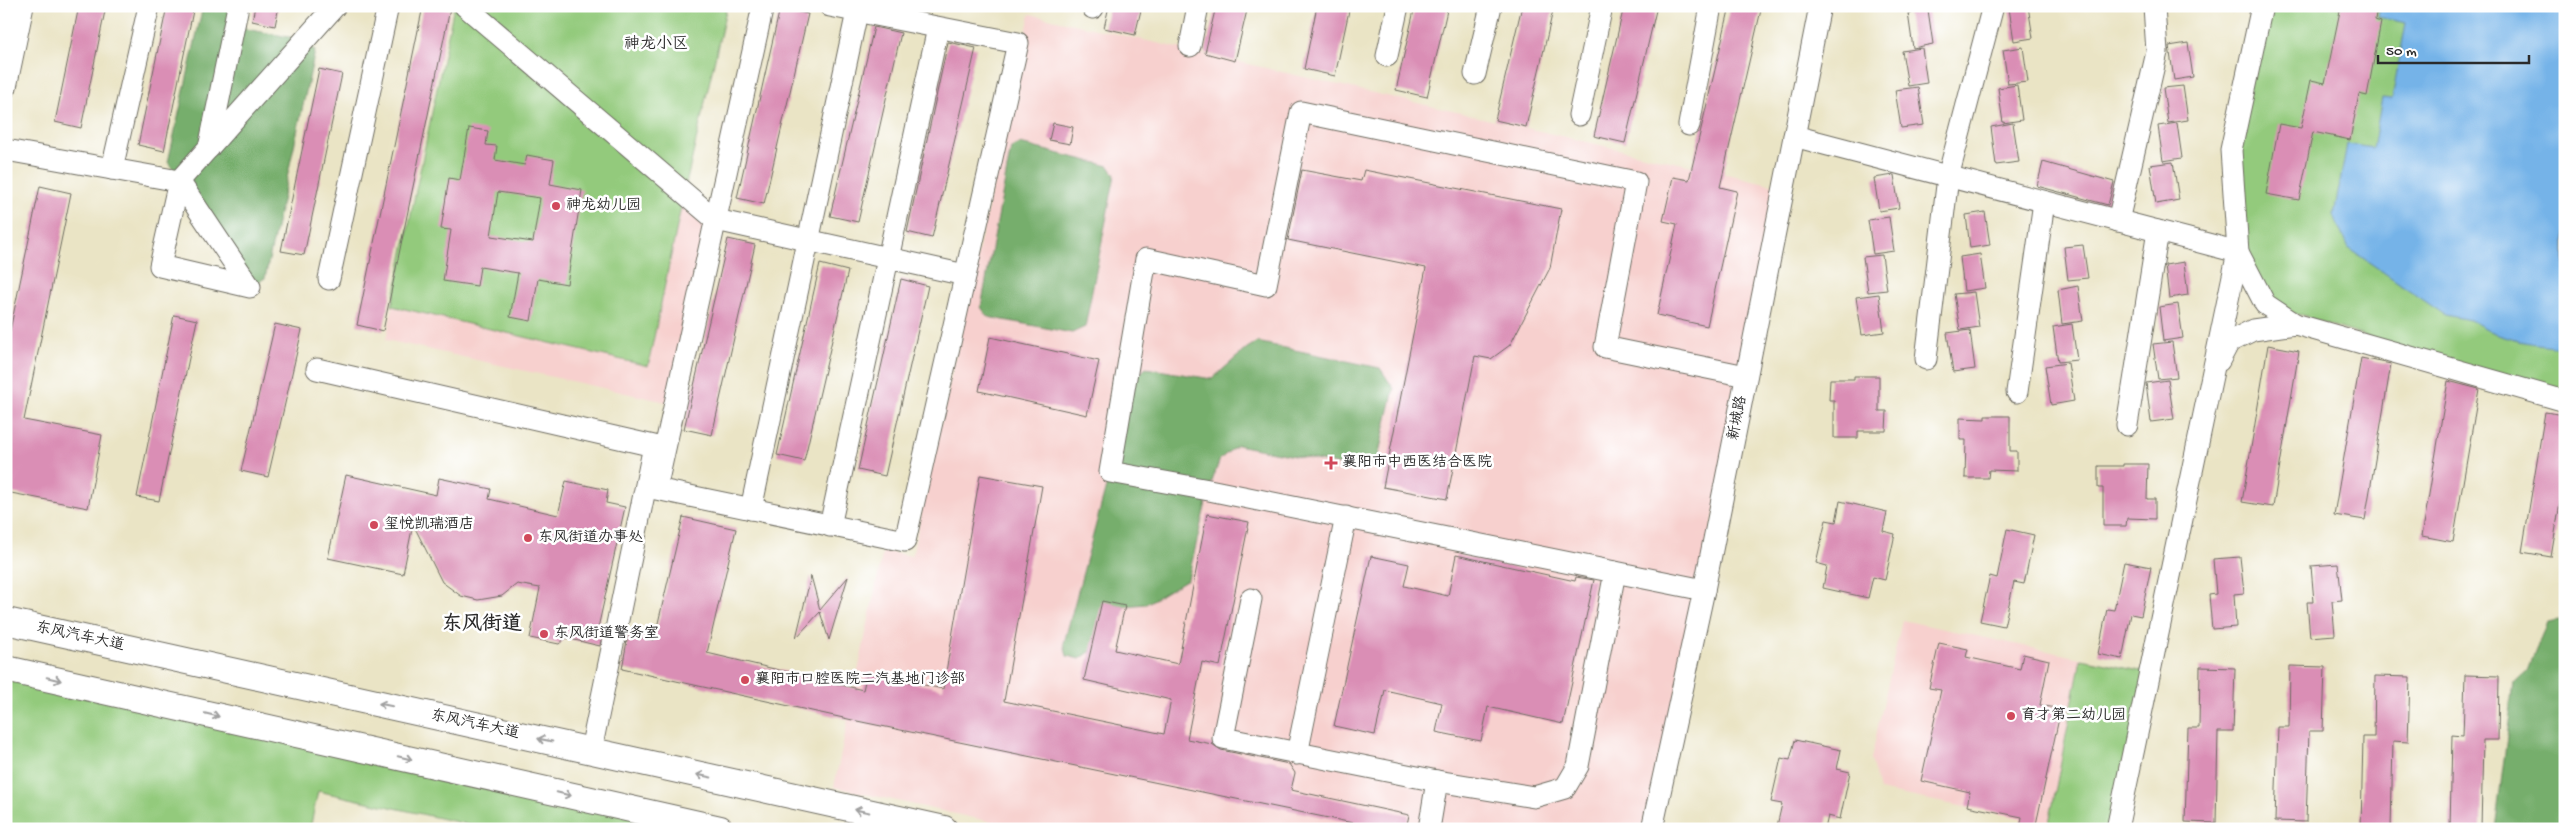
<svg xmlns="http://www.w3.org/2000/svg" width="2571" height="835" viewBox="0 0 2571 835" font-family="'Gochi Hand','LXGW WenKai TC',sans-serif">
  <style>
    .built { fill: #f7d0ce }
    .green { fill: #93ca7c; stroke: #5f7a54 }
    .forest { fill: #76ae6c; stroke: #506c4c }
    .water { fill: #75b3e8; stroke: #506f8a }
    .building { fill: #da8eb5; fill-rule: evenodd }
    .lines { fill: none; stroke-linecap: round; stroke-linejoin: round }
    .minor-casing { stroke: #6e6c61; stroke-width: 23 }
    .major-casing { stroke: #6e6c61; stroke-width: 28 }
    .minor { stroke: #fff; stroke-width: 21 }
    .major { stroke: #fff; stroke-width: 26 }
    .oneway { stroke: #a0a0a0 }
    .poi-dot { fill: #d1495b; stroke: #fff; stroke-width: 2 }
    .labels { text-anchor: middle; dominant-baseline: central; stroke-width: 5; stroke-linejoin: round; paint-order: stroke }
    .poi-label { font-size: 15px; fill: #2b2b2b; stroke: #fff; text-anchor: start }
    .street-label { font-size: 15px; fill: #2b2b2b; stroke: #fff }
    .neighbourhood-label { font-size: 16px; fill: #2b2b2b; stroke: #fff }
    .district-label { font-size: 20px; font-weight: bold; fill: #2b2b2b; stroke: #fff }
  </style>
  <rect width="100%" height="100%" fill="#fff"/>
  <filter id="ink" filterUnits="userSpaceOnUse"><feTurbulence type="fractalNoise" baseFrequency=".02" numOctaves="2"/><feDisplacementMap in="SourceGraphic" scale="10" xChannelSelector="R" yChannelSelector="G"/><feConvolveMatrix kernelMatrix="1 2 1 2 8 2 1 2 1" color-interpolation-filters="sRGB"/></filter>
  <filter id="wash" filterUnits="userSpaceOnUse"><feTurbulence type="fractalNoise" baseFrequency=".0096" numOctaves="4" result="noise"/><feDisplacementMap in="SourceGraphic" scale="20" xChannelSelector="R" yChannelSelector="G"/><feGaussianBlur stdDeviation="1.12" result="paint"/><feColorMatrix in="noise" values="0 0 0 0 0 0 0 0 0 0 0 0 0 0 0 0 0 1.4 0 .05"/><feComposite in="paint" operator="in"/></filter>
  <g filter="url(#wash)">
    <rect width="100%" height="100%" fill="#eae4c5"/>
    <!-- built -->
    <g class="built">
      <path d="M454 6 716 220 675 404 386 340Z"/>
      <path d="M1030 14 1783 187 1648 829H1023L834 787 883 551 912 556Z"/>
      <path d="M1902 620 2150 673 2076 829 1879 790 1871 759Z"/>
    </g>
    <!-- green -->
    <g class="green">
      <path d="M454 6H727L684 193 648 366 392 306Z"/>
      <path d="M2262 6H2565V401L2265 304 2238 252 2231 150Z"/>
      <path d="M2081 659 2150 673 2117 829H2076L2049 823Z"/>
      <path d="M6 669 720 829H489L318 791 310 829H6Z"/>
    </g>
    <!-- forest -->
    <g class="forest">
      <path d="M203 6H238L236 16 246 29 305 40 315 51 265 278 250 287 168 162Z"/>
      <path d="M1020 144 1109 166 1115 175 1085 327 1072 333 988 317 981 307 1011 148Z"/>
      <path d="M1257 342 1380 368 1394 389 1378 457 1369 465 1352 467 1237 445 1220 459 1209 490 1188 579 1146 604 1125 606 1091 651 1080 659 1067 656 1064 643 1110 472 1130 382 1146 368 1212 379 1247 348Z"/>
      <path d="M2565 619V813L2557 829H2495L2514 683 2528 670 2547 622Z"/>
    </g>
    <!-- water -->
    <path class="water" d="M2380 6H2565V348L2518 341 2498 335 2470 320 2445 315 2347 247 2334 215 2347 144 2373 148 2382 98 2392 99 2406 23 2378 17Z"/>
    <g id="blocks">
      <!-- building -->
      <g class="building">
        <path d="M79 6H106L81 128 55 122Z"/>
        <path d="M167 6H194L164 151 138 145Z"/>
        <path d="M255 6H279L275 26 252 21Z"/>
        <path d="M423 6 450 9 383 331 357 325Z"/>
        <path d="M1109 6H1142L1135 35 1104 28Z"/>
        <path d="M1216 6H1248L1235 61 1205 53Z"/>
        <path d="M1317 6H1350L1335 76 1304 69Z"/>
        <path d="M1415 6H1448L1427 97 1396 90Z"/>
        <path d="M1522 6H1554L1526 127 1495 120Z"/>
        <path d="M1624 6H1657L1625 143 1594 136Z"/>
        <path d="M1730 6H1746L1761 10 1720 187 1737 191 1707 326 1657 315 1677 224 1663 221 1673 177 1689 180Z"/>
        <path d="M2020 6H2028L2033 38 2014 41 2009 8Z"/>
        <path d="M2341 6H2377L2375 20 2381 22 2367 96 2359 94 2350 140 2313 132 2299 200 2266 194 2279 124 2301 128 2311 80 2325 83Z"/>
        <path d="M780 8 808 14 764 204 737 198Z"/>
        <path d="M1928 10 1933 44 1913 48 1908 13Z"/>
        <path d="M874 27 901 33 858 222 830 216Z"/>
        <path d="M948 42 976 48 932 238 907 232Z"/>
        <path d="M2188 43 2193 77 2174 80 2169 46Z"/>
        <path d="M2023 47 2028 82 2008 84 2003 50Z"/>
        <path d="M1922 48 1927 83 1908 86 1902 51Z"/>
        <path d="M319 69 342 74 304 255 281 251Z"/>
        <path d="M2017 85 2022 120 2003 123 1998 88Z"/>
        <path d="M2183 86 2188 120 2168 123 2163 88Z"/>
        <path d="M1918 87 1924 125 1901 128 1895 90Z"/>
        <path d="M1053 123 1073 127 1070 144 1049 140Z"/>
        <path d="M2013 123 2019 162 1996 165 1991 127Z"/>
        <path d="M2177 123 2182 158 2163 161 2158 126Z"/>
        <path d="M469 128 488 131 486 145 497 146 495 160 525 165 527 155 554 160 550 184 582 190 567 284 538 279 531 321 510 317 518 273 480 267 477 286 443 281 451 230 441 229 449 178 460 180ZM498 192 540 198 533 242 491 236Z"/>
        <path d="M2043 162 2114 182 2108 205 2037 186Z"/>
        <path d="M2173 162 2179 200 2156 204 2150 165Z"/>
        <path d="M1302 170 1361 181 1364 170 1561 209 1550 268 1510 345 1491 359 1475 356 1447 499 1383 487 1426 268 1288 240Z"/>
        <path d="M1894 175 1899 208 1879 211 1874 178Z"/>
        <path d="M40 186 71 193 24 420 102 435 88 508 6 492V350Z"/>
        <path d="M1985 212 1990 245 1970 248 1966 215Z"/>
        <path d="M1889 217 1894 251 1873 254 1868 220Z"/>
        <path d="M728 239 755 245 712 435 684 429Z"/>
        <path d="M2083 245 2088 278 2068 280 2064 247Z"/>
        <path d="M1980 254 1985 288 1964 291 1960 257Z"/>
        <path d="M1882 255 1887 290 1868 292 1863 257Z"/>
        <path d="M2184 262 2188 295 2169 298 2165 265Z"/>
        <path d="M820 264 848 271 804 461 777 455Z"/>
        <path d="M901 279 928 286 885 476 858 470Z"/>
        <path d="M2078 286 2083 321 2062 324 2058 290Z"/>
        <path d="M1974 292 1979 327 1960 330 1954 294Z"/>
        <path d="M1879 294 1884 332 1862 335 1856 297Z"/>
        <path d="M2178 304 2183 338 2163 341 2159 307Z"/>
        <path d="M174 315 197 320 159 501 137 497Z"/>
        <path d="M275 324 302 330 268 477 241 471Z"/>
        <path d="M2072 324 2077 360 2058 362 2053 327Z"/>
        <path d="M1970 330 1975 369 1953 372 1947 333Z"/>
        <path d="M990 337 1099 361 1087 415 979 391Z"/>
        <path d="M2172 342 2177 377 2158 379 2153 344Z"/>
        <path d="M2268 345 2299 351 2273 507 2242 502Z"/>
        <path d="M2361 358 2391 364 2365 520 2334 515Z"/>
        <path d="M2068 363 2074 401 2051 405 2045 366Z"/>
        <path d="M1854 376H1879V411H1887L1886 431H1858V438H1834V400H1829L1830 379H1854Z"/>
        <path d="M2168 380 2174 419 2151 422 2146 383Z"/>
        <path d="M2448 381 2479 389 2453 542 2422 536Z"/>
        <path d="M2545 412 2565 415V473L2551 557 2522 552Z"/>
        <path d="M1985 416H2010V451H2017V471L1989 470 1988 478H1965L1966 440H1960V418L1985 419Z"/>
        <path d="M2123 464H2148L2147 499H2155V519L2127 518 2126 526H2103V488H2098V466H2123Z"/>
        <path d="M346 475 436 495 439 478 491 489 489 499 558 515 566 481 608 490 606 503 625 507 598 628 603 629 600 646 566 638 559 644 530 638 540 588 517 584 502 596 478 600 461 596 442 582 413 524 403 574 328 558Z"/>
        <path d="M980 475 1042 486 1004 701 1164 734 1171 700 1084 680 1102 601 1125 606 1115 650 1178 664 1207 514 1249 522 1220 666 1202 662 1187 739 1212 744 1221 750 1289 764 1295 773 1291 790 1409 815 1406 829H1382L857 721 622 669 628 635 654 640 683 517 736 529 707 653 863 690 867 673 943 689Z"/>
        <path d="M1840 501 1887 512 1883 531 1895 534 1885 580 1873 577 1868 598 1823 588 1827 566 1816 563 1826 520 1836 522Z"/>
        <path d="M2007 529 2034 535 2024 584 2014 582 2004 626 1980 621 1990 576 1997 578Z"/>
        <path d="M1456 555 1575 581 1576 577 1594 580 1563 724 1488 707 1481 741 1436 732 1442 703 1385 690 1375 735 1334 726 1371 556 1409 564 1404 586 1448 596Z"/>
        <path d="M2240 557 2244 593 2234 594 2236 627 2212 629 2209 595 2216 594 2213 559Z"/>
        <path d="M2124 562 2151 567 2141 616 2131 614 2122 659 2098 654 2107 609 2114 610Z"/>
        <path d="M2338 564 2342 600 2332 601 2335 635 2310 637 2307 602H2314L2311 566Z"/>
        <path d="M811 576 820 610 848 577 829 640 820 612 796 638Z"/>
        <path d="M1939 643 1968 649 1966 657 2020 669 2023 654 2049 660 2040 705 2061 709 2035 829H2020L2022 817 1967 806 1970 792 1921 781 1941 690 1929 688Z"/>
        <path d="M2290 666 2325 667 2323 731H2309L2306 822 2275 821 2278 727H2289Z"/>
        <path d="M2200 667 2235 668 2233 732H2218L2216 823 2185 822 2188 728H2199Z"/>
        <path d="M2465 675 2499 676 2498 740H2483L2481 829H2450L2452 735 2463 736Z"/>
        <path d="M2375 676 2410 677 2408 742 2393 741 2391 829H2361L2363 737H2374Z"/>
        <path d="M1795 740 1841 750 1837 769 1850 772 1840 819 1828 816 1825 829H1789L1777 826 1782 804 1771 802 1781 758 1790 760Z"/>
      </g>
    </g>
  </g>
  <g filter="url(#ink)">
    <use href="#blocks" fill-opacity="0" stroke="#6e6c61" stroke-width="1"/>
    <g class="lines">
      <defs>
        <g id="minor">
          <path d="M465 6 716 220 965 275"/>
          <path d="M763 6 656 489 905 541 1018 43 830 6"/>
          <path d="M1093 8 1094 6"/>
          <path d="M1190 46 1198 6"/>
          <path d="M1387 56 1398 6"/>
          <path d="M1475 74 1491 6"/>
          <path d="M6 87 23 6"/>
          <path d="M1579 115 1602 6"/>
          <path d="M1689 125 1711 6"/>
          <path d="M1794 136 2238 252 2265 304 2295 324 2565 401"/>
          <path d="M209 148 238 6"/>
          <path d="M6 150 179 181 335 6"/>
          <path d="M112 169 149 6"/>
          <path d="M179 181 250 287 160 266Z"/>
          <path d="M2118 221 2157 52 2154 6"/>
          <path d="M329 279 388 6"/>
          <path d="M1926 359 1948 177 1993 6"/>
          <path d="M2219 361 2229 342 2253 330 2295 324"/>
          <path d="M317 369 654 446 591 750"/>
          <path d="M2017 392 2044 202"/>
          <path d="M2127 425 2158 231"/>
          <path d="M751 509 857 12"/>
          <path d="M830 526 938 28"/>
          <path d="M1704 590 1209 490 1110 472 1146 259 1266 285 1301 112 1636 182 1605 347 1746 376"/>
          <path d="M1251 599 1223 738 1437 781"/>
          <path d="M1297 754 1346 517"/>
          <path d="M1429 829 1437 781 1534 797 1565 788 1578 766 1615 572"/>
          <path d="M1652 829 1704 590 1820 6"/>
          <path d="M2117 829 2238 252 2231 150 2262 6"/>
        </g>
        <g id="major">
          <path d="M6 621 944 829"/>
          <path d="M6 669 720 829"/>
        </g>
      </defs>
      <!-- minor casing -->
      <use href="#minor" class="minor-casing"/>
      <!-- major casing -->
      <use href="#major" class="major-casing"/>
      <!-- minor -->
      <use href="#minor" class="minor"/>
      <!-- major -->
      <use href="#major" class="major"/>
    </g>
    <!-- one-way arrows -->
    <defs><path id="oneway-shaft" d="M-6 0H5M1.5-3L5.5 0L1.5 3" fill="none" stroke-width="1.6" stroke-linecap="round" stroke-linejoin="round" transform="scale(1.25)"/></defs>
    <g class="oneway">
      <use href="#oneway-shaft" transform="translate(54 679) rotate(13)"/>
      <use href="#oneway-shaft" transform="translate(386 705) rotate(-168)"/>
      <use href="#oneway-shaft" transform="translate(212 715) rotate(13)"/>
      <use href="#oneway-shaft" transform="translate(545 740) rotate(-168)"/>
      <use href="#oneway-shaft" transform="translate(405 758) rotate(13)"/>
      <use href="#oneway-shaft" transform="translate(704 776) rotate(-168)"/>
      <use href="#oneway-shaft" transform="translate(564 794) rotate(13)"/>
      <use href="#oneway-shaft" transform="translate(862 811) rotate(-168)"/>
    </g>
  </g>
  <!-- markers -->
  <g class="poi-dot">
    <circle cx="556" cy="206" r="5"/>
    <path d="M1328.5 455.5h5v5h5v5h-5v5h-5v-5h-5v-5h5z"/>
    <circle cx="374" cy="525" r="5"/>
    <circle cx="528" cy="538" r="5"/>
    <circle cx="544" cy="634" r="5"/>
    <circle cx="745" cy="680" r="5"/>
    <circle cx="2011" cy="716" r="5"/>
  </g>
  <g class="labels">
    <!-- poi labels -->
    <g class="poi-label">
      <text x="566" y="206">神龙幼儿园</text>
      <text x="1342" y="463">襄阳市中西医结合医院</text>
      <text x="384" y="525">玺悦凯瑞酒店</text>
      <text x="538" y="538">东风街道办事处</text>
      <text x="554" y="634">东风街道警务室</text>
      <text x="755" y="680">襄阳市口腔医院二汽基地门诊部</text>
      <text x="2021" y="716">育才第二幼儿园</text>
    </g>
    <!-- street labels -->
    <g class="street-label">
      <text transform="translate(1738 418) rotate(-79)">新城路</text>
      <text transform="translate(80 637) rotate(12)">东风汽车大道</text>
      <text transform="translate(475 725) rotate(12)">东风汽车大道</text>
    </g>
    <!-- neighbourhood labels -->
    <g class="neighbourhood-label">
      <text x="656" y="45">神龙小区</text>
    </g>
    <!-- district labels -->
    <g class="district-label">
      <text x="482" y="625">东风街道</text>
    </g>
  </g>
  <!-- margin -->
  <rect width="2571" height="835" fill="none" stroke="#fff" stroke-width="25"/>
  <!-- scale -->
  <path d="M2378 55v8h151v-8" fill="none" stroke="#2b2b2b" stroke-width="2.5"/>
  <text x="2386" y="55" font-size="15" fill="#2b2b2b" stroke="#ffffff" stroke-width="4" paint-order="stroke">50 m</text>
</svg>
